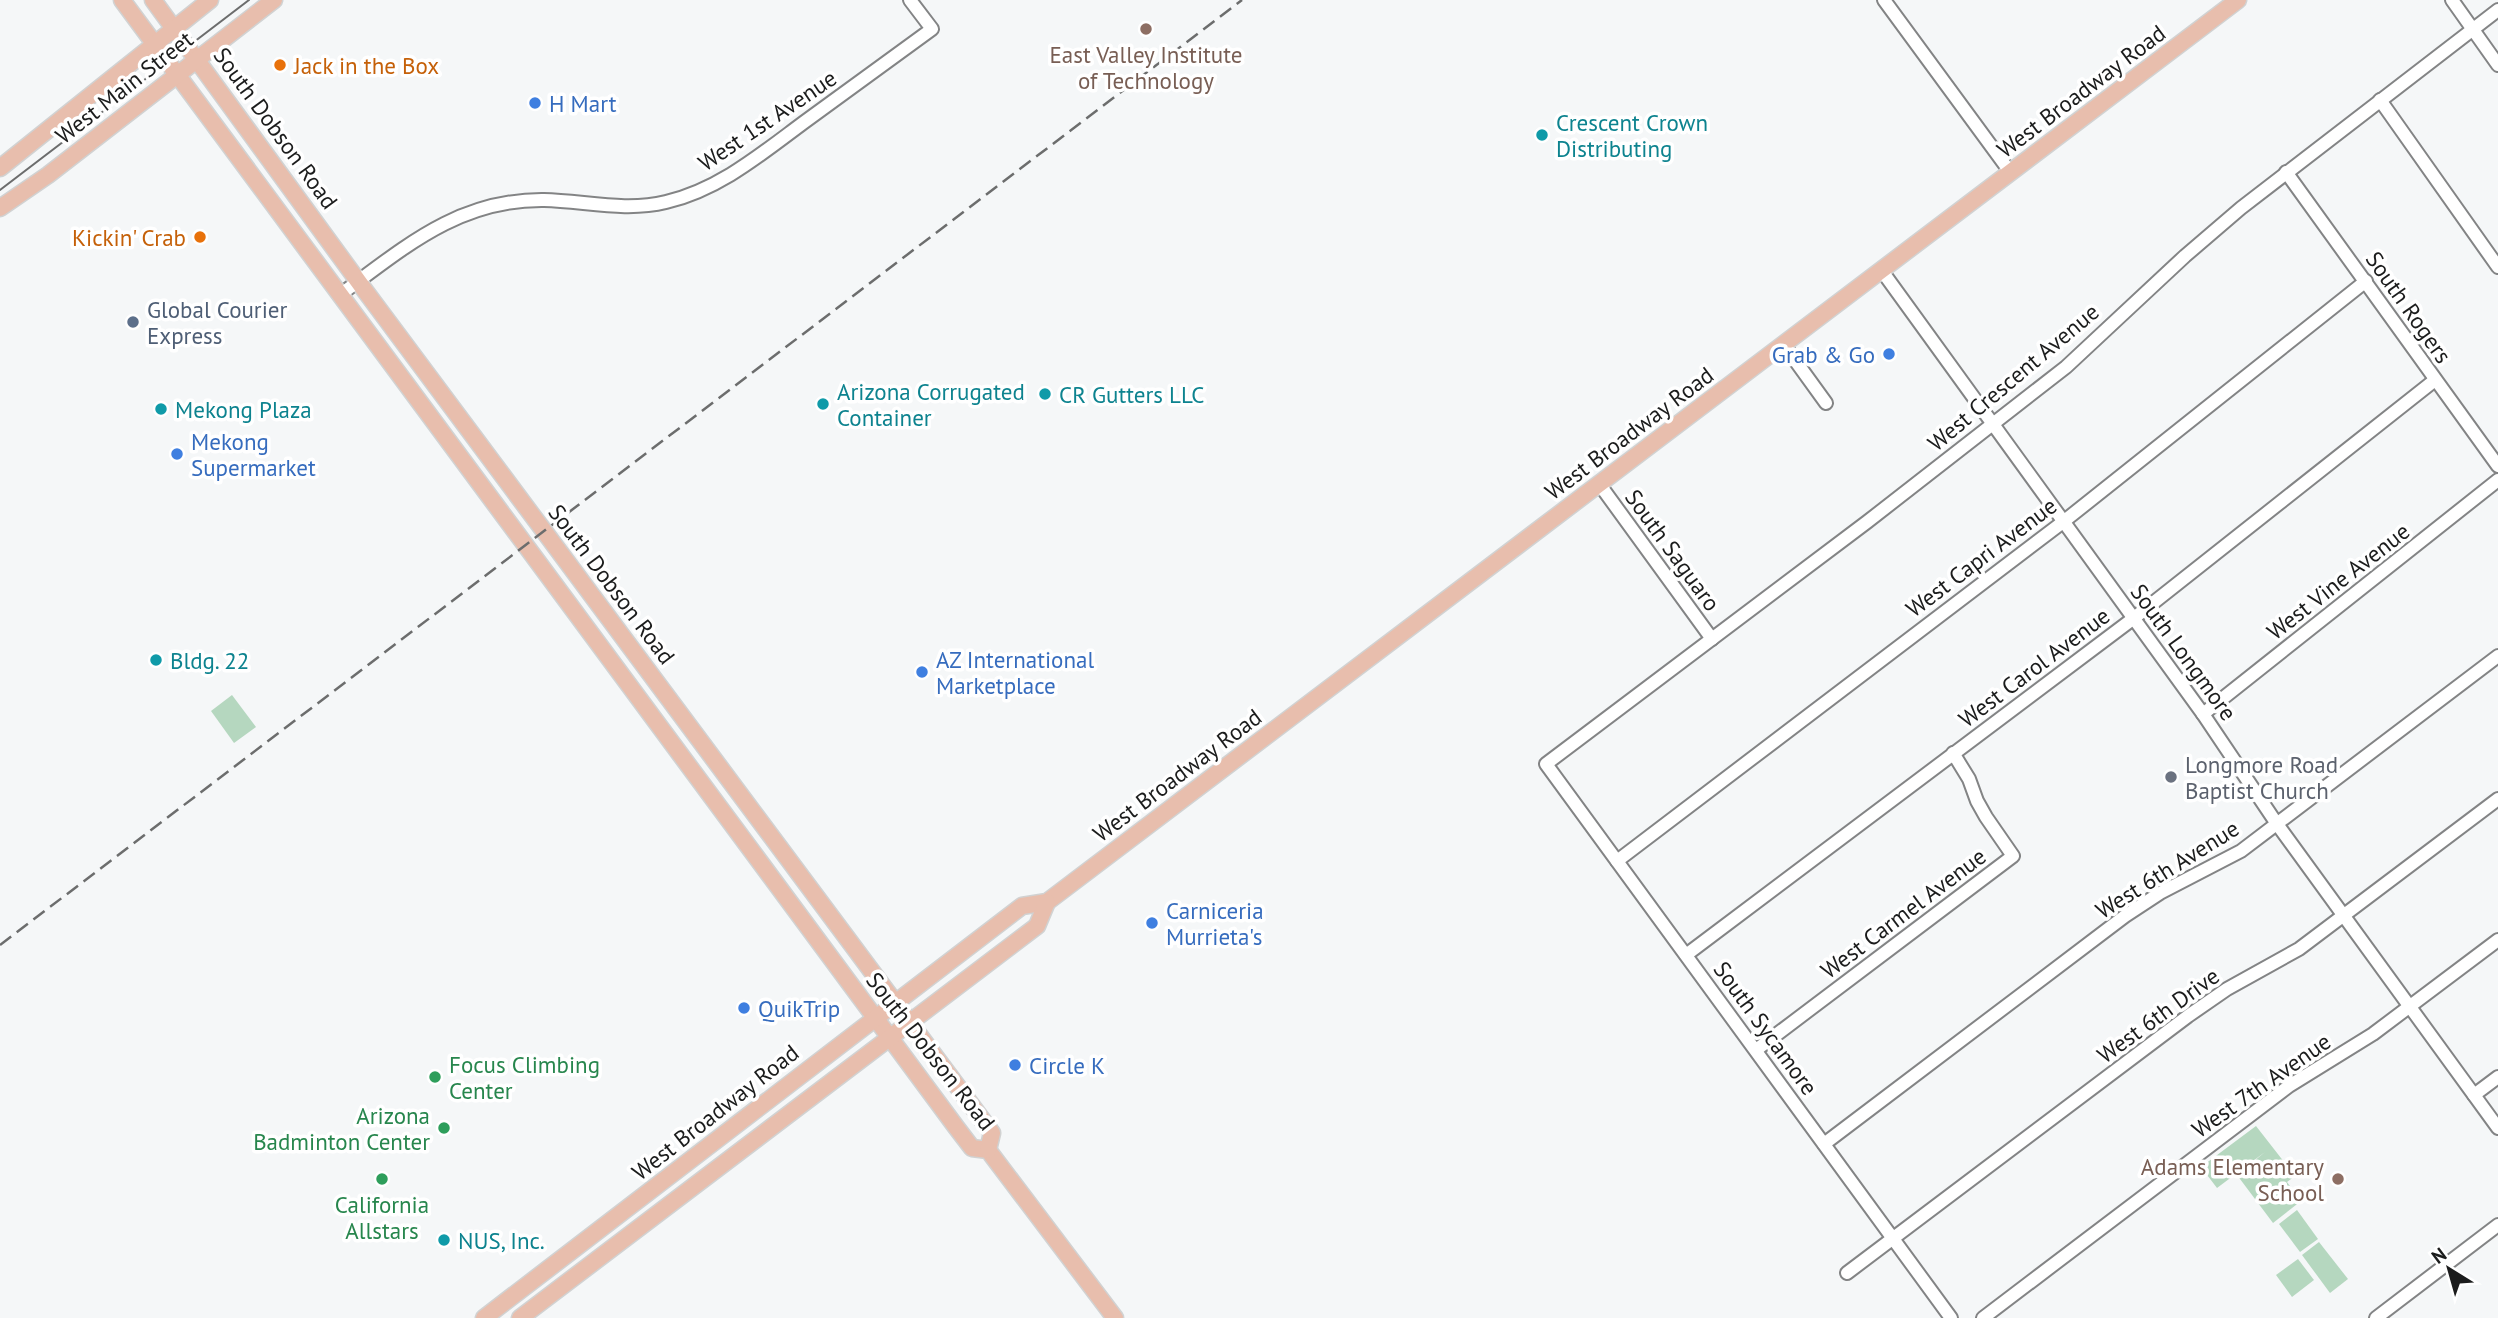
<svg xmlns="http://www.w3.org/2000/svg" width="2498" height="1318" viewBox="0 0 2498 1318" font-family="'PT Sans',sans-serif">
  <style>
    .green { fill: #b5d7bf }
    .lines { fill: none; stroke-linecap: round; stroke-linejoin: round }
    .minor-casing { stroke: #838485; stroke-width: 16 }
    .major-casing { stroke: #d1d2d2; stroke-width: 19 }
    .minor { stroke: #fff; stroke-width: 12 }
    .major { stroke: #e8bead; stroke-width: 16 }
    .tram { stroke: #6c6d6d; stroke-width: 2 }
    .rail { stroke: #6c6d6d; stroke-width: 2.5; stroke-dasharray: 14 7; stroke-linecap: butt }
    .education-dot { fill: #8d6e63; stroke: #fff; stroke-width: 2.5 }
    .food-dot { fill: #e8710a; stroke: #fff; stroke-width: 2.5 }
    .shop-dot { fill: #3f7fe0; stroke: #fff; stroke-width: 2.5 }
    .culture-dot { fill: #0f9aa8; stroke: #fff; stroke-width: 2.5 }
    .service-dot { fill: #5c6f8a; stroke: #fff; stroke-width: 2.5 }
    .worship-dot { fill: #6b7280; stroke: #fff; stroke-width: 2.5 }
    .leisure-dot { fill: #2e9e5b; stroke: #fff; stroke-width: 2.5 }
    .labels { text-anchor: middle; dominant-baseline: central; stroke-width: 7; stroke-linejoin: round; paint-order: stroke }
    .education-label { font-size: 23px; fill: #785e54; stroke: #fff }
    .food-label { font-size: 23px; fill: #c56008; stroke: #fff; text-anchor: start }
    .street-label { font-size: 23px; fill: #1b1c1c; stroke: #fff }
    .shop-label { font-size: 23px; fill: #366cbe; stroke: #fff; text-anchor: start }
    .culture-label { font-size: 23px; fill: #0d838f; stroke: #fff; text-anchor: start }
    .service-label { font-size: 23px; fill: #4e5e75; stroke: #fff; text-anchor: start }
    .worship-label { font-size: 23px; fill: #5b616d; stroke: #fff; text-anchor: start }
    .leisure-label { font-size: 23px; fill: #27864d; stroke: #fff; text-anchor: start }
  </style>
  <rect width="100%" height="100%" fill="#f5f7f8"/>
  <!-- green -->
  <g class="green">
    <path d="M232 695 256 727 234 743 211 711Z"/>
    <path d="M2256 1126 2295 1176 2287 1182 2301 1201 2273 1223 2237 1175 2265 1152 2217 1188 2201 1167Z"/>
    <path d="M2297 1210 2318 1239 2300 1252 2279 1224Z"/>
    <path d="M2319 1242 2348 1279 2330 1293 2302 1255Z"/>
    <path d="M2298 1259 2314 1280 2292 1297 2276 1275Z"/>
  </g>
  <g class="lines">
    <defs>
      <g id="minor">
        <path d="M1884 0 2011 173"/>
        <path d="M2452 0 2498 65"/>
        <path d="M2380 100 2498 267"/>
        <path d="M2286 172 2498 466"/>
        <path d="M1882 271 2203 714 2277 824 2498 1128"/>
        <path d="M341 294C405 247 459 199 544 200 585 201 625 212 666 202 718 190 760 155 803 123 846 92 889 60 932 29L910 0"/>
        <path d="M1784 345 1826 403"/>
        <path d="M1600 485 1712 639"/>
        <path d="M2203 714 2498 480"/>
        <path d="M1617 861 2063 522 2366 281"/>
        <path d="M1686 955 2134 618 2435 380"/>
        <path d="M1756 1050 2013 856 1986 817 1977 801 1969 779 1953 753"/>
        <path d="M2474 1095 2498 1077"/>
        <path d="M1824 1144 2125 916 2160 893 2241 851 2498 656"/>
        <path d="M1847 1273 2188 1016 2227 989 2299 949 2498 799"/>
        <path d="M1951 1318 1546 764 1867 522 2066 367 2185 256 2241 208 2498 10"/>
        <path d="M1983 1318 2289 1086 2373 1034 2498 940"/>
        <path d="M2376 1318 2498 1225"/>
      </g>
      <g id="major">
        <path d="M122 0 956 1127 972 1148 988 1150 1115 1318"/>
        <path d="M153 0 366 292 975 1110 992 1133 988 1150"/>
        <path d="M0 168 210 0"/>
        <path d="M0 208 48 175 274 0"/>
        <path d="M484 1318 1022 906 1047 902 2238 0"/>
        <path d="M520 1318 1037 926 1047 902"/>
      </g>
    </defs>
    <!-- minor casing -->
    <use href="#minor" class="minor-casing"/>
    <!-- major casing -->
    <use href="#major" class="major-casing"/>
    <!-- minor -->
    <use href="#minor" class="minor"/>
    <!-- major -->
    <use href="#major" class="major"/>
    <!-- tram -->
    <path class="tram" d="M0 190 249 0"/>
    <!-- rail -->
    <path class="rail" d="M0 945 1242 0"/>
  </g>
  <!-- markers -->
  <g class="education-dot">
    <circle cx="1146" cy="29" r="7"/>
    <circle cx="2338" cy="1179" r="7"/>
  </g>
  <g class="food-dot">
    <circle cx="280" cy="65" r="7"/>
    <circle cx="200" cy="237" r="7"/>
  </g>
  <g class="shop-dot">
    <circle cx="535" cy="103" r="7"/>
    <circle cx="1889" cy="354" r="7"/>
    <circle cx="177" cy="454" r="7"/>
    <circle cx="922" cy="672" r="7"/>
    <circle cx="1152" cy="923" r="7"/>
    <circle cx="744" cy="1008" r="7"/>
    <circle cx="1015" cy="1065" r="7"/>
  </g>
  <g class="culture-dot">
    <circle cx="1542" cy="135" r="7"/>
    <circle cx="1045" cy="394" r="7"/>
    <circle cx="823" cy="404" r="7"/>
    <circle cx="161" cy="409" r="7"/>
    <circle cx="156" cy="660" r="7"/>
    <circle cx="444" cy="1240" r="7"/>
  </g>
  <circle class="service-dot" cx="133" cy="322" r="7"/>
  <circle class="worship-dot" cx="2171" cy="777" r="7"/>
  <g class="leisure-dot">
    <circle cx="435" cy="1077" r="7"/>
    <circle cx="444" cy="1128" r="7"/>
    <circle cx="382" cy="1179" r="7"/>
  </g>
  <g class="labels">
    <!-- education labels -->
    <g class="education-label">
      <text x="1146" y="54">East Valley Institute<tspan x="1146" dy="26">of Technology</tspan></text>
      <text x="2324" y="1166" text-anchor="end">Adams Elementary<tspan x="2324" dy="26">School</tspan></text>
    </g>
    <!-- food labels -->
    <g class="food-label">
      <text x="294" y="65">Jack in the Box</text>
      <text x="186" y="237" text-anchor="end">Kickin' Crab</text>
    </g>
    <!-- street labels -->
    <g class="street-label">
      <text transform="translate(124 87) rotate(-38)">West Main Street</text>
      <text transform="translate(2081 91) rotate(-37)">West Broadway Road</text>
      <text transform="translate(767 120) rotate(-34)">West 1st Avenue</text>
      <text transform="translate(276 128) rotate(54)">South Dobson Road</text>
      <text transform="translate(2409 307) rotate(55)">South Rogers</text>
      <text transform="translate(2013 377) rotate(-40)">West Crescent Avenue</text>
      <text transform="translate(1629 433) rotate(-37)">West Broadway Road</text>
      <text transform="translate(1673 550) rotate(54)">South Saguaro</text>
      <text transform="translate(1981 557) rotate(-37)">West Capri Avenue</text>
      <text transform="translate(2338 581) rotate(-38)">West Vine Avenue</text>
      <text transform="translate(612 584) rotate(53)">South Dobson Road</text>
      <text transform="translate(2184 652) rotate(54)">South Longmore</text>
      <text transform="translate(2034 667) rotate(-37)">West Carol Avenue</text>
      <text transform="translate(1177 775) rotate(-37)">West Broadway Road</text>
      <text transform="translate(2167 869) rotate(-32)">West 6th Avenue</text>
      <text transform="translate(1903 913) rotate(-37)">West Carmel Avenue</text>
      <text transform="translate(2158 1015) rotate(-36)">West 6th Drive</text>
      <text transform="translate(1766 1028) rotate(54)">South Sycamore</text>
      <text transform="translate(931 1051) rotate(52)">South Dobson Road</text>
      <text transform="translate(2261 1085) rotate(-35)">West 7th Avenue</text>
      <text transform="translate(715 1112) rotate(-38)">West Broadway Road</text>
    </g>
    <!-- shop labels -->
    <g class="shop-label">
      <text x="549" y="103">H Mart</text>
      <text x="1875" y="354" text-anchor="end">Grab &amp; Go</text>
      <text x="191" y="441">Mekong<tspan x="191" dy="26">Supermarket</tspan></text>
      <text x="936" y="659">AZ International<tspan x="936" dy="26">Marketplace</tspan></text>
      <text x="1166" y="910">Carniceria<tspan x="1166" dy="26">Murrieta's</tspan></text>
      <text x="758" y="1008">QuikTrip</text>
      <text x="1029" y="1065">Circle K</text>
    </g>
    <!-- culture labels -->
    <g class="culture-label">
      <text x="1556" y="122">Crescent Crown<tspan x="1556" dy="26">Distributing</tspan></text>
      <text x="837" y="391">Arizona Corrugated<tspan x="837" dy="26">Container</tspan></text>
      <text x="1059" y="394">CR Gutters LLC</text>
      <text x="175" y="409">Mekong Plaza</text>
      <text x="170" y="660">Bldg. 22</text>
      <text x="458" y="1240">NUS, Inc.</text>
    </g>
    <!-- service labels -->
    <g class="service-label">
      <text x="147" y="309">Global Courier<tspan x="147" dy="26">Express</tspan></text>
    </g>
    <!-- worship labels -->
    <g class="worship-label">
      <text x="2185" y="764">Longmore Road<tspan x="2185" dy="26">Baptist Church</tspan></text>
    </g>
    <!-- leisure labels -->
    <g class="leisure-label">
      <text x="449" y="1064">Focus Climbing<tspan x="449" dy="26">Center</tspan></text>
      <text x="430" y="1115" text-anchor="end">Arizona<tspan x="430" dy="26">Badminton Center</tspan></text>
      <text x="382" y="1204" text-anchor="middle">California<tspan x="382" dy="26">Allstars</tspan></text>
    </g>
  </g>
  <!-- north arrow -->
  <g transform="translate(2449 1269) rotate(323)" stroke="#ffffff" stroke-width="5" paint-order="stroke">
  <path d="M0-5L12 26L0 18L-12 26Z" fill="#1b1c1c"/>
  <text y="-10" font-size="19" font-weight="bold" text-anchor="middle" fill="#1b1c1c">N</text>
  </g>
</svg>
